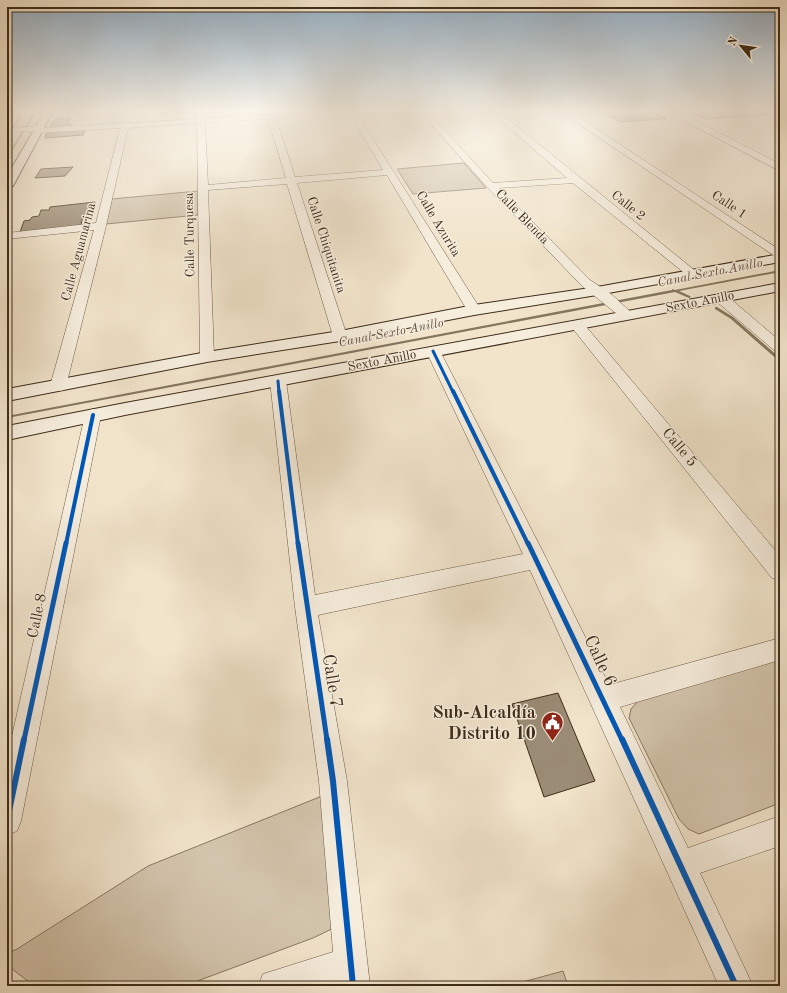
<svg xmlns="http://www.w3.org/2000/svg" width="787" height="993" viewBox="0 0 787 993" font-family="'Old Standard TT',serif">
  <style>
    .green { fill: #d3c5ad; stroke: #887964 }
    .lines { fill: none; stroke-linecap: round; stroke-linejoin: round }
    .stream { fill: #857660; fill-rule: evenodd }
    .building { fill: #9b8c76; stroke: #3e2d1a }
    .street-casing { stroke: #6b5b46; stroke-width: 1 }
    .secondary-casing { stroke: #3e2d1a; stroke-width: 2 }
    .street { fill: #f6eddd; fill-rule: evenodd }
    .secondary { fill: #f6eddd; fill-rule: evenodd }
    .cycleway-far3-casing { stroke: #f6eddd; stroke-width: 5 }
    .cycleway-far2-casing { stroke: #f6eddd; stroke-width: 6 }
    .cycleway-far1-casing { stroke: #f6eddd; stroke-width: 8 }
    .cycleway-casing { stroke: #f6eddd; stroke-width: 9 }
    .cycleway-far3 { stroke: #0057b8; stroke-width: 3 }
    .cycleway-far2 { stroke: #0057b8; stroke-width: 4 }
    .cycleway-far1 { stroke: #0057b8; stroke-width: 5 }
    .cycleway { stroke: #0057b8; stroke-width: 6 }
    .labels { text-anchor: middle; dominant-baseline: central; stroke-width: 3; stroke-linejoin: round; paint-order: stroke }
    .far-street-label { font-size: 13px; fill: #3e2d1a; stroke: #f6eddd }
    .far-water-label { font-size: 13px; font-style: italic; fill: #61513d; stroke: #f6eddd }
    .street-label { font-size: 15px; fill: #3e2d1a; stroke: #f6eddd }
    .near-street-label { font-size: 18px; fill: #3e2d1a; stroke: #f6eddd }
    .near-poi-label { font-size: 18px; font-weight: bold; fill: #3e2d1a; stroke: #f6eddd; text-anchor: end }
  </style>
  <rect width="100%" height="100%" fill="#f1e4cb"/>
  <filter id="stains"><feTurbulence type="fractalNoise" baseFrequency=".005" numOctaves="4"/><feColorMatrix values="0 0 0 0 .2 0 0 0 0 .09 0 0 0 0 .02 0 0 0 .5 -.17"/></filter>
  <radialGradient id="worn" r=".72"><stop offset=".6" stop-color="#630" stop-opacity="0"/><stop offset="1" stop-color="#630" stop-opacity=".3"/></radialGradient>
  <!-- green -->
  <g class="green">
    <path d="M464 163 486 188 413 194 397 169Z"/>
    <path d="M198 191V215L106 224 112 199Z"/>
    <path d="M780 657V803L699 834 688 829 679 819 629 718 631 709 638 701Z"/>
    <path d="M322 796 340 925 313 938 184 986H34L7 965 8 953 17 949 148 866Z"/>
    <path d="M563 971 568 986H508Z"/>
  </g>
  <g class="lines">
    <!-- stream -->
    <g class="stream">
      <path d="M35 111H37L7 159V156Z"/>
      <path d="M780 270V272L679 291 690 296 691 297 689 298 675 292 7 418V416L672 290V289L675 290Z"/>
      <path d="M715 307H717L733 317 780 358V361H779L731 319 715 309Z"/>
    </g>
  </g>
  <!-- building -->
  <g class="building">
    <path d="M715 111H762L769 115 706 119 694 113Z"/>
    <path d="M654 112 666 119 620 122 609 116H640L648 114 647 113Z"/>
    <path d="M70 118 67 124H71L70 127 50 128 55 119Z"/>
    <path d="M85 130 83 135 45 138 46 134 51 132Z"/>
    <path d="M73 167 65 176 35 178 41 169Z"/>
    <path d="M95 202 92 214 83 215 81 225 20 232 24 221 30 220 32 217 39 216 41 210H49L50 207Z"/>
    <path d="M558 693 595 781 544 797 512 704Z"/>
  </g>
  <g class="lines">
    <defs>
      <g id="street">
        <path d="M197 111H205V118L322 111H366L357 114 481 310 479 313H469L467 310 387 175 297 183 347 336 345 339H335L333 336 287 184 208 190 214 357 212 360H202L200 357 197 123 128 128 106 226 66 386 64 390 58 391 52 390 50 386 94 230 7 239V233L96 223 120 128 37 133 33 131 7 132V128L39 126 43 128 197 119ZM350 114 383 170 295 177 276 119ZM268 119 286 178 208 185 205 123Z"/>
        <path d="M419 111H427L493 183 567 178 489 111H498L698 273 692 277 688 276 573 183 499 188 590 280 611 294 634 315 632 318H622L582 286 488 188Z"/>
        <path d="M560 111H569L780 250V259L776 257Z"/>
        <path d="M666 111H676L780 164V171Z"/>
        <path d="M721 294 726 295 780 341V352L775 351 716 301 714 298Z"/>
        <path d="M578 322 583 323 780 556V580L772 578 573 329 571 326 573 323Z"/>
        <path d="M433 347 438 348 440 351 544 554 609 685 780 638V660L620 707 688 848 780 816V846L700 873 753 986H719L530 570 318 615 347 781 370 986H258L263 974 333 952 319 781 295 607 270 381 273 378 278 376 283 378 286 381 315 595 523 554 426 351 428 348Z"/>
        <path d="M93 409 99 411 101 415 21 821 17 831 7 835V758L85 415 87 411Z"/>
      </g>
      <g id="secondary">
        <path d="M15 111H23L10 131 7 132V122Z"/>
        <path d="M45 111H53L13 186 7 189V176Z"/>
        <path d="M780 254V262L597 295 474 315 340 341 207 362 7 401V389L207 352 340 331 474 305 597 287Z"/>
        <path d="M780 283V291L125 415 7 440V426L125 403Z"/>
      </g>
    </defs>
    <!-- street casing -->
    <use href="#street" class="street-casing"/>
    <!-- secondary casing -->
    <use href="#secondary" class="secondary-casing"/>
    <!-- street -->
    <use href="#street" class="street"/>
    <!-- secondary -->
    <use href="#secondary" class="secondary"/>
    <defs>
      <g id="cycleway-far3">
        <path d="M433 351 453 392"/>
        <path d="M278 381 279 392"/>
      </g>
      <g id="cycleway-far2">
        <path d="M279 391 298 544"/>
        <path d="M453 391 528 544"/>
        <path d="M66 544 93 415"/>
      </g>
      <g id="cycleway-far1">
        <path d="M298 543 327 740"/>
        <path d="M528 543 622 740"/>
        <path d="M24 740 66 543"/>
      </g>
      <g id="cycleway">
        <path d="M327 739 333 781 353 986"/>
        <path d="M622 739 736 986"/>
        <path d="M7 821 24 739"/>
      </g>
    </defs>
    <!-- cycleway-far3 casing -->
    <use href="#cycleway-far3" class="cycleway-far3-casing"/>
    <!-- cycleway-far2 casing -->
    <use href="#cycleway-far2" class="cycleway-far2-casing"/>
    <!-- cycleway-far1 casing -->
    <use href="#cycleway-far1" class="cycleway-far1-casing"/>
    <!-- cycleway casing -->
    <use href="#cycleway" class="cycleway-casing"/>
    <!-- cycleway-far3 -->
    <use href="#cycleway-far3" class="cycleway-far3"/>
    <!-- cycleway-far2 -->
    <use href="#cycleway-far2" class="cycleway-far2"/>
    <!-- cycleway-far1 -->
    <use href="#cycleway-far1" class="cycleway-far1"/>
    <!-- cycleway -->
    <use href="#cycleway" class="cycleway"/>
  </g>
  <!-- sky -->
  <linearGradient id="sky" x2="0" y2="1"><stop stop-color="#93aec4"/><stop offset="0.44" stop-color="#f9f3e8"/><stop offset="1" stop-color="#f9f3e8" stop-opacity="0"/></linearGradient>
  <rect width="787" height="250" fill="url(#sky)"/>
  <!-- icons -->
  <defs>
    <symbol id="civic-pin" viewBox="-11 -11 22 30"><path d="M0 17L-7.5 6A9.5 9.5 0 1 1 7.5 6Z" fill="#8f2418" stroke="#f6eddd"/><path d="M-.6-6.5H3V-4.5H.6V-3L4-1V1h2V6H-6V1h2V-1L-.6-3ZM-1.2 2.5V6h2.4V2.5Z" fill="#fff"/></symbol>
  </defs>
  <g fill-rule="evenodd">
    <use href="#civic-pin" x="540" y="710" width="25" height="34"/>
  </g>
  <g class="labels">
    <!-- far-street labels -->
    <g class="far-street-label">
      <text transform="translate(729 205) rotate(34)">Calle 1</text>
      <text transform="translate(628 206) rotate(39)">Calle 2</text>
      <text transform="translate(522 217) rotate(46)">Calle Blenda</text>
      <text transform="translate(438 224) rotate(59)">Calle Azurita</text>
      <text transform="translate(190 235) rotate(-91)">Calle Turquesa</text>
      <text transform="translate(326 245) rotate(72)">Calle Chiquitanita</text>
      <text transform="translate(79 252) rotate(-75)">Calle Aguamarina</text>
      <text transform="translate(700 302) rotate(-11)">Sexto Anillo</text>
      <text transform="translate(382 361) rotate(-11)">Sexto Anillo</text>
    </g>
    <!-- far-water labels -->
    <g class="far-water-label">
      <text transform="translate(710 273) rotate(-11)">Canal Sexto Anillo</text>
      <text transform="translate(391 333) rotate(-11)">Canal Sexto Anillo</text>
    </g>
    <!-- street labels -->
    <g class="street-label">
      <text transform="translate(679 448) rotate(50)">Calle 5</text>
      <text transform="translate(38 616) rotate(-78)">Calle 8</text>
    </g>
    <!-- near-street labels -->
    <g class="near-street-label">
      <text transform="translate(600 661) rotate(65)">Calle 6</text>
      <text transform="translate(332 681) rotate(81)">Calle 7</text>
    </g>
    <!-- near-poi labels -->
    <g class="near-poi-label">
      <text x="536" y="713">Sub-Alcaldía<tspan x="536" dy="21">Distrito 10</tspan></text>
    </g>
  </g>
  <!-- margin -->
  <rect width="787" height="993" fill="none" stroke="#f1e4cb" stroke-width="24"/>
  <rect x="8" y="8" width="771" height="977" fill="none" stroke="#3e2d1a" stroke-width="2"/>
  <rect x="12" y="12" width="763" height="969" fill="none" stroke="#3e2d1a"/>
  <!-- north arrow -->
  <g transform="translate(741 46) rotate(299)" stroke="#f6eddd" stroke-width="3" paint-order="stroke">
  <path d="M0-3L7 15L0 10L-7 15Z" fill="#3e2d1a"/>
  <text y="-6" font-size="11" font-weight="bold" text-anchor="middle" fill="#3e2d1a">N</text>
  </g>
  <rect width="100%" height="100%" filter="url(#stains)"/>
  <rect width="100%" height="100%" fill="url(#worn)"/>
</svg>
